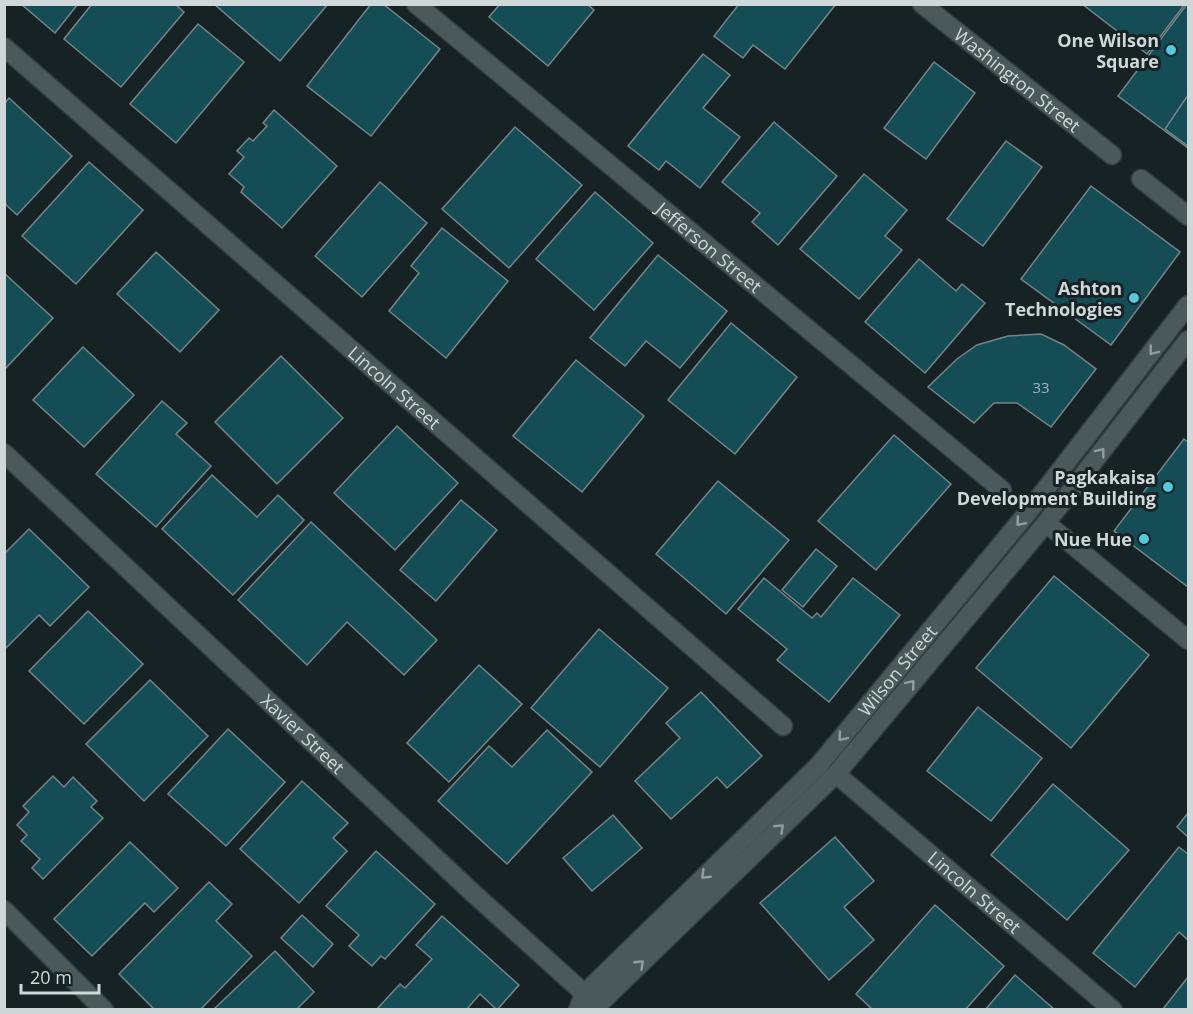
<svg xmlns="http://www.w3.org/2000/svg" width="1193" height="1014" viewBox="0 0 1193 1014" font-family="'Open Sans',sans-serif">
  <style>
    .building { fill: #154d56; stroke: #768487; stroke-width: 1.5 }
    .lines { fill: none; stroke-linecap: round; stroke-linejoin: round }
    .minor-casing { stroke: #343c3e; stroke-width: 21 }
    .secondary-casing { stroke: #343c3e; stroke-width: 21 }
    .minor { stroke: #4c595b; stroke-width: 18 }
    .secondary { stroke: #4c595b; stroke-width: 18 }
    .oneway { stroke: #949ea0 }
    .poi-dot { fill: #54cade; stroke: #172224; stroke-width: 2 }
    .labels { text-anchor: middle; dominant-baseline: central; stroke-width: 6; stroke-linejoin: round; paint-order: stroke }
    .number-label { font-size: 15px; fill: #a0b4b8 }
    .poi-label { font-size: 18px; font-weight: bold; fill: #cfd7d8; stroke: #172224; text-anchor: end }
    .street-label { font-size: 18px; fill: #cfd7d8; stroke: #172224 }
  </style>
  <rect width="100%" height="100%" fill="#172224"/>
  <!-- building -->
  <g class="building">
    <path d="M21 4H78L55 33Z"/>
    <path d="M92 4H175L184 12 121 87 64 39Z"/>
    <path d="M214 4H328L280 61Z"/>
    <path d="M371 4H383L440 49 371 136 307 86Z"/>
    <path d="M500 4H587L594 10 548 66 489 17Z"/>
    <path d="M739 4H836L785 69 753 45 743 58 714 36Z"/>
    <path d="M1082 4H1185L1147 54Z"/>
    <path d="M1187 4H1188V148L1118 96Z"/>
    <path d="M198 24 244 62 176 143 130 104Z"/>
    <path d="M703 54 730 75 703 108 740 137 700 188 666 161 659 170 628 146Z"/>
    <path d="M934 62 975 93 926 159 884 128Z"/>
    <path d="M1188 95V146L1165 129Z"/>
    <path d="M9 98 72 156 17 215 4 203V104Z"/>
    <path d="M274 110 337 166 282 228 241 192 244 187 229 174 244 157 237 151 249 138 253 141 267 126 263 123Z"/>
    <path d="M774 122 837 176 778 245 752 222 760 213 722 182Z"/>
    <path d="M515 127 582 185 509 268 442 209Z"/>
    <path d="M1006 141 1042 167 983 246 947 219Z"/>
    <path d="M89 162 143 210 76 284 22 236Z"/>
    <path d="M864 174 907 210 885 236 902 250 859 299 800 249Z"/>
    <path d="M380 182 427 223 362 297 315 256Z"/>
    <path d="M1091 186 1180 252 1111 345 1021 279Z"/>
    <path d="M595 192 653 243 594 310 536 259Z"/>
    <path d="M442 228 508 281 446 358 389 311 419 273 411 266Z"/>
    <path d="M156 252 219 310 180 352 117 294Z"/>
    <path d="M658 255 727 311 680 368 646 341 625 366 590 338Z"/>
    <path d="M919 259 956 291 962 284 985 303 925 373 865 322Z"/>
    <path d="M4 273 53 318 4 370Z"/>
    <path d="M731 323 797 377 735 454 668 400Z"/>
    <path d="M1041 334 1064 345 1096 369 1051 427 1017 403H994L974 423 928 387 957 359 977 345 1008 336Z"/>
    <path d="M83 347 134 395 84 447 33 400Z"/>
    <path d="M281 356 343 418 277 484 215 422Z"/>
    <path d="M576 360 644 416 582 492 513 436Z"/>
    <path d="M162 401 187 423 176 434 211 466 156 527 96 474Z"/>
    <path d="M397 426 458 483 395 550 334 493Z"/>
    <path d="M894 435 951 484 876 570 818 521Z"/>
    <path d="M1184 439 1188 442V587L1114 531Z"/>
    <path d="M212 475 257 517 278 495 304 520 233 595 162 529Z"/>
    <path d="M718 481 789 540 726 614 656 554Z"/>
    <path d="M461 500 497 530 436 601 400 570Z"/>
    <path d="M311 522 437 640 404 675 347 622 307 665 238 600Z"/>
    <path d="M29 529 89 587 50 626 39 615 4 650V554Z"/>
    <path d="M816 549 837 566 803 607 782 590Z"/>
    <path d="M1054 576 1149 655 1071 748 976 668Z"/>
    <path d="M764 578 812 618 817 613 821 617 853 578 900 615 829 702 777 660 787 649 738 609Z"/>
    <path d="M88 611 143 664 84 724 29 671Z"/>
    <path d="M599 629 668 688 600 767 531 708Z"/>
    <path d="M479 665 522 704 449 782 407 743Z"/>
    <path d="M150 680 208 736 144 801 86 744Z"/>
    <path d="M701 692 762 756 727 788 717 777 671 819 635 781 680 738 666 723Z"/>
    <path d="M978 707 1042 758 991 821 927 771Z"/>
    <path d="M228 729 285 782 226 846 168 794Z"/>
    <path d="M547 730 592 772 507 864 438 801 489 746 512 767Z"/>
    <path d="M53 776 64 787 73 777 97 801 91 807 103 818 43 879 32 868 40 859 21 841 27 835 17 825 29 812 23 806Z"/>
    <path d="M302 781 348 823 333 838 347 851 299 903 240 849Z"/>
    <path d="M1053 784 1129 850 1067 920 991 855Z"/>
    <path d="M1188 813V837L1177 827Z"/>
    <path d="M613 815 642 848 592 891 563 858Z"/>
    <path d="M835 837 874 881 844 907 874 940 829 980 760 903Z"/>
    <path d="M130 842 178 888 154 912 145 903 92 956 54 919Z"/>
    <path d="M1179 847 1188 854V940L1179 932 1135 987 1093 953Z"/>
    <path d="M376 851 435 904 385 959 381 956 372 966 349 946 359 935 326 906Z"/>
    <path d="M209 882 232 904 216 921 252 956 200 1010H155L119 974Z"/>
    <path d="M935 905 1004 966 965 1010H873L856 994Z"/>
    <path d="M302 915 333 944 313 967 281 938Z"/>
    <path d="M442 916 519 985 497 1010 480 994 466 1010H376L400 984 405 988 432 959 416 945Z"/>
    <path d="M275 951 314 992 296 1010H213Z"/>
    <path d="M1015 975 1055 1010H985Z"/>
    <path d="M1188 977V1010H1163V1009Z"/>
  </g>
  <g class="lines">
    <defs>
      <g id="minor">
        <path id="s1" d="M416 4 1002 490"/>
        <path id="s2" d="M922 4 1112 155"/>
        <path id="s3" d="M4 47 783 726"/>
        <path d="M1141 179 1188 216"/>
        <path id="s4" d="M4 453 474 894 596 1004"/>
        <path d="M1046 523 1188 640"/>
        <path id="s5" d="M836 774 1113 1010"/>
        <path d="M4 910 104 1010"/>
      </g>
      <g id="secondary">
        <path id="s6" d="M578 1010 584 994 819 765 1028 512 1188 305"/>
        <path d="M589 1010 598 1005 836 774 1046 523 1188 340"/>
      </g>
    </defs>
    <!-- minor casing -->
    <use href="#minor" class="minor-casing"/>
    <!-- secondary casing -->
    <use href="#secondary" class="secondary-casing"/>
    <!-- minor -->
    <use href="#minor" class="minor"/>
    <!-- secondary -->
    <use href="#secondary" class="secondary"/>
  </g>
  <!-- one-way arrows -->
  <defs><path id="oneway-chevron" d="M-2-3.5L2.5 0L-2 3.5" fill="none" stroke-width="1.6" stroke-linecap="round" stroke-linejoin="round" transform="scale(1.5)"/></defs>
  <g class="oneway">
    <use href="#oneway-chevron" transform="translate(1153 351) rotate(128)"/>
    <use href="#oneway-chevron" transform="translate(1101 452) rotate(-52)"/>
    <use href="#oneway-chevron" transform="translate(1020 522) rotate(130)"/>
    <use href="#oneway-chevron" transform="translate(911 684) rotate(-50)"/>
    <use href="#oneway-chevron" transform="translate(842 737) rotate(130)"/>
    <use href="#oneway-chevron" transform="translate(780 828) rotate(-44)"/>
    <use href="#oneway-chevron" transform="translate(705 875) rotate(136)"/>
    <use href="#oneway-chevron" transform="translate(640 964) rotate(-44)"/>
  </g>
  <!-- markers -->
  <g class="poi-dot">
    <circle cx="1171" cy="50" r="6"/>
    <circle cx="1134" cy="298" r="6"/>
    <circle cx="1168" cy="487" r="6"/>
    <circle cx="1144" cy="539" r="6"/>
  </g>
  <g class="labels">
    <!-- number labels -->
    <g class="number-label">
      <text x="1041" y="387">33</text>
    </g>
    <!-- poi labels -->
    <g class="poi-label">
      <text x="1159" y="40">One Wilson<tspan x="1159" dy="21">Square</tspan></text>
      <text x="1122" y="288">Ashton<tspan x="1122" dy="21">Technologies</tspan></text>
      <text x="1156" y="477">Pagkakaisa<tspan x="1156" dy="21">Development Building</tspan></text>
      <text x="1132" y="539">Nue Hue</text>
    </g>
    <!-- street labels -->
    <g class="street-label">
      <text stroke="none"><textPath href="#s2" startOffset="122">Washington Street</textPath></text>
      <text stroke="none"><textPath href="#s1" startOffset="381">Jefferson Street</textPath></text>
      <text stroke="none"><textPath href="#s3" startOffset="518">Lincoln Street</textPath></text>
      <text stroke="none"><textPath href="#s6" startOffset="468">Wilson Street</textPath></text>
      <text stroke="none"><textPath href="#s4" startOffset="410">Xavier Street</textPath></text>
      <text stroke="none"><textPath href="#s5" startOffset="182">Lincoln Street</textPath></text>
    </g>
  </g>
  <!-- border -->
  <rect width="1193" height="1014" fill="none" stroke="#cfd7d8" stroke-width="12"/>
  <!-- scale -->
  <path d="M21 984v9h78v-9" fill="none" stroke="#cfd7d8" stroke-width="3"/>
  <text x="30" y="984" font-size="18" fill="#cfd7d8" stroke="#172224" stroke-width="4.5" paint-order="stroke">20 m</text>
</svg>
